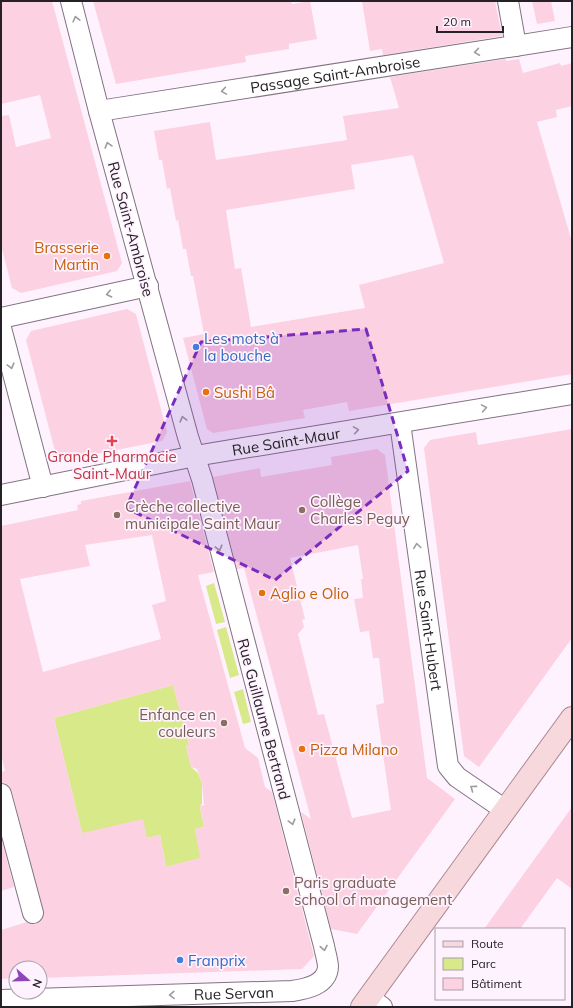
<svg xmlns="http://www.w3.org/2000/svg" width="573" height="1008" viewBox="0 0 573 1008" font-family="Mulish,sans-serif">
  <style>
    .green { fill: #d7e989 }
    .building { fill: #fcd1e1; fill-rule: evenodd }
    .lines { fill: none; stroke-linecap: round; stroke-linejoin: round }
    .minor-casing { stroke: #817381; stroke-width: 22 }
    .primary-casing { stroke: #aa878e; stroke-width: 24 }
    .minor { stroke: #fff; stroke-width: 20 }
    .primary { stroke: #f7d8dd; stroke-width: 22 }
    .oneway { stroke: #9d9b9e }
    .marked { fill: #7b2cbf; fill-opacity: 0.2; stroke: #7b2cbf; stroke-width: 3; stroke-dasharray: 8 5; stroke-linejoin: round }
    .food-dot { fill: #e8710a; stroke: #fff2ff; stroke-width: 1.5 }
    .shop-dot { fill: #3f7fe0; stroke: #fff2ff; stroke-width: 1.5 }
    .health-dot { fill: #e0444e; stroke: #fff2ff; stroke-width: 1.5 }
    .education-dot { fill: #8d6e63; stroke: #fff2ff; stroke-width: 1.5 }
    .labels { text-anchor: middle; dominant-baseline: central; stroke-width: 3.5; stroke-linejoin: round; paint-order: stroke }
    .street-label { font-size: 15px; fill: #262127; stroke: #fff2ff }
    .food-label { font-size: 15px; fill: #c56008; stroke: #fff2ff; text-anchor: start }
    .shop-label { font-size: 15px; fill: #366cbe; stroke: #fff2ff; text-anchor: start }
    .health-label { font-size: 15px; fill: #be3a42; stroke: #fff2ff }
    .education-label { font-size: 15px; fill: #785e54; stroke: #fff2ff; text-anchor: start }
  </style>
  <rect width="100%" height="100%" fill="#fff2ff"/>
  <!-- green -->
  <g class="green">
    <path d="M214 583 225 622 216 624 206 586Z"/>
    <path d="M226 627 239 675 230 678 217 630Z"/>
    <path d="M173 685 189 745H186L191 767 198 773 202 783V803L200 807 204 827 195 829 201 858 166 867 160 835 147 838 82 833 54 718Z"/>
    <path d="M243 689 251 722 243 724 234 692Z"/>
  </g>
  <!-- building -->
  <g class="building">
    <path d="M1 1H52L122 263 117 271 21 293 12 288 1 245V116L9 115 16 147 51 138 40 95 1 104Z"/>
    <path d="M93 1H291L292 4 310 1 317 39 289 44V49L245 56 246 62 116 84Z"/>
    <path d="M362 1H495L502 36 383 55 382 49 370 51Z"/>
    <path d="M532 1H551L555 21 537 24Z"/>
    <path d="M506 59V61L519 59 523 73 560 63 561 66 572 63V106L556 110 557 117 537 122 572 242V374L349 411 347 402 303 410 305 418 213 433 207 429 183 338 204 334 193 276H191L186 249H183L178 220 176 221 170 188 167 189 162 160H159L154 131 210 122 216 160 347 140 343 116 399 108 390 77ZM413 155 444 263 359 285 365 308 251 327 241 268 235 269 226 210 355 189 351 165Z"/>
    <path d="M127 309 136 314 167 432 162 441 65 460 56 455 26 340 31 331Z"/>
    <path d="M572 429V638L479 767 464 756 424 448 430 440 476 432 478 445Z"/>
    <path d="M377 449 385 455 427 778 455 799 357 934 331 929 301 812 311 819 244 568 237 569 213 477 260 468 261 477 332 465 331 457ZM358 545 363 579H361L363 598 354 599 360 632 369 631 373 658H379L384 703 376 705 391 810 352 818 324 714 318 715 301 646 298 634 304 627 302 620 305 619 290 558Z"/>
    <path d="M190 481 214 572 198 575 245 748 258 758 265 787 272 792 314 956 302 969 40 978V968H16V978L1 979V930L27 922 36 924 41 921 44 916 12 791 9 786 1 783V772L5 771 1 754V526L78 510 77 505 81 504V501ZM152 535 166 601 152 605 161 639 43 672 20 579 90 566 85 545ZM173 685 189 745H186L191 767 197 769 202 783 204 805 200 806 204 827 195 829 200 858 166 867 160 835 147 838 143 819 82 833 54 718Z"/>
    <path d="M572 807V889L557 878 520 929H484Z"/>
    <path d="M1 838 14 887 1 891Z"/>
  </g>
  <g class="lines">
    <defs>
      <g id="minor">
        <path d="M508 1 516 46"/>
        <path id="s1" d="M99 111 572 37"/>
        <path d="M1 318 148 286"/>
        <path d="M1 328 43 487"/>
        <path id="s2" d="M400 423 448 766 457 777 505 810"/>
        <path id="s3" d="M1 495 195 456 572 394"/>
        <path d="M1 794 33 913"/>
        <path d="M369 998 382 1007"/>
        <path id="s4" d="M1 1000 292 991C306 989 327 985 328 967 328 961 325 952 324 946L202 479 188 437 99 111 71 1"/>
      </g>
      <path id="primary" d="M362 1007 572 718"/>
    </defs>
    <!-- minor casing -->
    <use href="#minor" class="minor-casing"/>
    <!-- primary casing -->
    <use href="#primary" class="primary-casing"/>
    <!-- minor -->
    <use href="#minor" class="minor"/>
    <!-- primary -->
    <use href="#primary" class="primary"/>
  </g>
  <!-- one-way arrows -->
  <defs><path id="oneway-chevron" d="M-2-3.5L2.5 0L-2 3.5" fill="none" stroke-width="1.6" stroke-linecap="round" stroke-linejoin="round"/></defs>
  <g class="oneway">
    <use href="#oneway-chevron" transform="translate(76 19) rotate(-104)"/>
    <use href="#oneway-chevron" transform="translate(477 52) rotate(172)"/>
    <use href="#oneway-chevron" transform="translate(224 91) rotate(171)"/>
    <use href="#oneway-chevron" transform="translate(108 145) rotate(-106)"/>
    <use href="#oneway-chevron" transform="translate(109 294) rotate(168)"/>
    <use href="#oneway-chevron" transform="translate(11 366) rotate(75)"/>
    <use href="#oneway-chevron" transform="translate(484 408) rotate(-10)"/>
    <use href="#oneway-chevron" transform="translate(183 419) rotate(-105)"/>
    <use href="#oneway-chevron" transform="translate(356 430) rotate(-9)"/>
    <use href="#oneway-chevron" transform="translate(417 546) rotate(-98)"/>
    <use href="#oneway-chevron" transform="translate(219 548) rotate(75)"/>
    <use href="#oneway-chevron" transform="translate(473 788) rotate(-144)"/>
    <use href="#oneway-chevron" transform="translate(292 822) rotate(75)"/>
    <use href="#oneway-chevron" transform="translate(324 948) rotate(79)"/>
    <use href="#oneway-chevron" transform="translate(172 995) rotate(178)"/>
  </g>
  <!-- marked area -->
  <path class="marked" d="M366 329 408 471 275 580 126 508 201 342Z"/>
  <!-- markers -->
  <g class="food-dot">
    <circle cx="107" cy="256" r="4"/>
    <circle cx="206" cy="392" r="4"/>
    <circle cx="262" cy="593" r="4"/>
    <circle cx="302" cy="749" r="4"/>
  </g>
  <g class="shop-dot">
    <circle cx="196" cy="347" r="4"/>
    <circle cx="180" cy="960" r="4"/>
  </g>
  <path class="health-dot" d="M110 435h4v4h4v4h-4v4h-4v-4h-4v-4h4z"/>
  <g class="education-dot">
    <circle cx="302" cy="510" r="4"/>
    <circle cx="117" cy="515" r="4"/>
    <circle cx="224" cy="723" r="4"/>
    <circle cx="286" cy="891" r="4"/>
  </g>
  <g class="labels">
    <!-- street labels -->
    <g class="street-label">
      <text stroke="none"><textPath href="#s1" startOffset="239">Passage Saint-Ambroise</textPath></text>
      <text transform="translate(131 229) rotate(75)">Rue Saint-Ambroise</text>
      <text stroke="none"><textPath href="#s3" startOffset="290">Rue Saint-Maur</textPath></text>
      <text stroke="none"><textPath href="#s2" startOffset="209">Rue Saint-Hubert</textPath></text>
      <text transform="translate(264 719) rotate(75)">Rue Guillaume Bertrand</text>
      <text stroke="none"><textPath href="#s4" startOffset="233">Rue Servan</textPath></text>
    </g>
    <!-- food labels -->
    <g class="food-label">
      <text x="99" y="247" text-anchor="end">Brasserie<tspan x="99" dy="17">Martin</tspan></text>
      <text x="214" y="392">Sushi Bâ</text>
      <text x="270" y="593">Aglio e Olio</text>
      <text x="310" y="749">Pizza Milano</text>
    </g>
    <!-- shop labels -->
    <g class="shop-label">
      <text x="204" y="338">Les mots à<tspan x="204" dy="17">la bouche</tspan></text>
      <text x="188" y="960">Franprix</text>
    </g>
    <!-- health labels -->
    <g class="health-label">
      <text x="112" y="456">Grande Pharmacie<tspan x="112" dy="17">Saint-Maur</tspan></text>
    </g>
    <!-- education labels -->
    <g class="education-label">
      <text x="310" y="501">Collège<tspan x="310" dy="17">Charles Peguy</tspan></text>
      <text x="125" y="506">Crèche collective<tspan x="125" dy="17">municipale Saint Maur</tspan></text>
      <text x="216" y="714" text-anchor="end">Enfance en<tspan x="216" dy="17">couleurs</tspan></text>
      <text x="294" y="882">Paris graduate<tspan x="294" dy="17">school of management</tspan></text>
    </g>
  </g>
  <!-- border -->
  <rect width="573" height="1008" fill="none" stroke="#262127" stroke-width="4"/>
  <!-- legend -->
  <rect x="435" y="928" width="130" height="72" fill="#fff2ff" stroke="#a89ea9"/>
  <rect x="443" y="941" width="20" height="6" fill="#f7d8dd" stroke="#a89ea9"/>
  <text x="471" y="948" font-size="12" fill="#262127">Route</text>
  <rect x="443" y="958" width="20" height="12" fill="#d7e989" stroke="#a89ea9"/>
  <text x="471" y="968" font-size="12" fill="#262127">Parc</text>
  <rect x="443" y="978" width="20" height="12" fill="#fcd1e1" stroke="#a89ea9"/>
  <text x="471" y="988" font-size="12" fill="#262127">Bâtiment</text>
  <!-- north arrow -->
  <g transform="translate(28 980) rotate(110)"><circle r="19" fill="#fff2ff" stroke="#a89ea9"/>
  <path d="M0-3L7 15L0 10L-7 15Z" fill="#8e47ba"/>
  <text y="-6" font-size="11" font-weight="bold" text-anchor="middle" fill="#262127">N</text>
  </g>
  <!-- scale -->
  <path d="M437 26v6h66v-6" fill="none" stroke="#262127" stroke-width="2"/>
  <text x="443" y="26" font-size="12" fill="#262127" stroke="#fff2ff" stroke-width="3" paint-order="stroke">20 m</text>
</svg>
